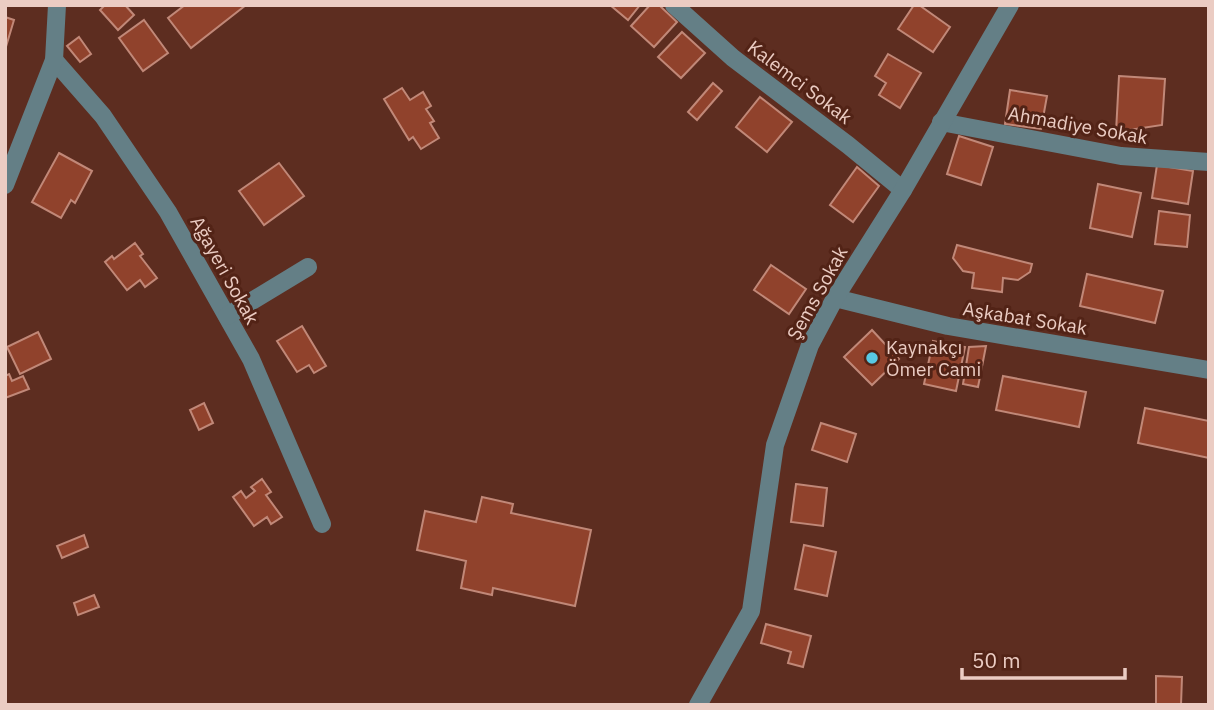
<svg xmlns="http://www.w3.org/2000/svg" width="1214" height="710" viewBox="0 0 1214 710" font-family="'IBM Plex Sans',sans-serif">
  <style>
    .building { fill: #90422c; stroke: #c18878; stroke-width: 2 }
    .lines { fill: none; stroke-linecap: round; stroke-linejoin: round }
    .minor { stroke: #647f86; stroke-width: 18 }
    .poi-dot { fill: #58c8e4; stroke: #522316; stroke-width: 2.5 }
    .labels { text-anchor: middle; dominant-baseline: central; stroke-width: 6; stroke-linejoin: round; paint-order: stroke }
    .street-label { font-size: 19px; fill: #ebccc3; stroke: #522316 }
    .poi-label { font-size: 19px; fill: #ebccc3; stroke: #522316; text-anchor: start }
  </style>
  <rect width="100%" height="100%" fill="#5d2d20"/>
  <!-- building -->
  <g class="building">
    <path d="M105 5H125L134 15 118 30 100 10Z"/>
    <path d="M185 5H246L191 48 168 18Z"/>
    <path d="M610 5H640L628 20Z"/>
    <path d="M650 5H659L677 22 654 47 631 26Z"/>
    <path d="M914 5H919L950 27 933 52 898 29Z"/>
    <path d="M5 17 14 20 5 50Z"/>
    <path d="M144 20 168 53 143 71 119 38Z"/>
    <path d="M682 32 705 53 681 78 658 57Z"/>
    <path d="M79 37 91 54 80 62 67 46Z"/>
    <path d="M888 54 921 73 900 108 879 95 886 83 875 76Z"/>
    <path d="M1119 76 1165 79 1162 125 1116 132Z"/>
    <path d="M713 83 722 91 697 120 688 112Z"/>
    <path d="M402 88 410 100 423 92 431 106 426 109 434 121 430 123 439 138 421 149 413 137 409 140 384 99Z"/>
    <path d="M1010 90 1047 96 1041 129 1005 124Z"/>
    <path d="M760 97 792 122 767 152 736 127Z"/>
    <path d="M959 136 993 147 981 185 947 174Z"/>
    <path d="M59 153 92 171 75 203 71 200 61 218 32 202Z"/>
    <path d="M279 163 304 196 264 225 239 191Z"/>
    <path d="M1157 165 1193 171 1188 204 1152 198Z"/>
    <path d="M857 167 879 186 853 222 830 205Z"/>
    <path d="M1098 184 1141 193 1132 237 1090 228Z"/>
    <path d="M1159 211 1190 215 1187 247 1155 244Z"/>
    <path d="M135 243 143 254 140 256 157 278 145 287 140 280 127 290 105 262 112 256 114 259Z"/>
    <path d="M957 245 1032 264 1030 272 1018 280 1003 278 1002 292 972 288 974 273 963 271 953 258Z"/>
    <path d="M771 265 806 289 789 314 754 290Z"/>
    <path d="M1087 274 1163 291 1155 323 1080 306Z"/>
    <path d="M302 326 326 366 314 373 309 365 297 372 277 341Z"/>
    <path d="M872 330 899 359 872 385 844 357Z"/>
    <path d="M38 332 51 359 20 374 7 347Z"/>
    <path d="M933 341 965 347 956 391 924 384Z"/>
    <path d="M986 346 978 387 963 384 969 347Z"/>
    <path d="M9 374 12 381 23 376 29 389 5 398V376Z"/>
    <path d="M1003 376 1086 392 1079 427 996 410Z"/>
    <path d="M204 403 213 423 199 430 190 410Z"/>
    <path d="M1145 408 1209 421V458L1138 443Z"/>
    <path d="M821 423 856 434 847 462 812 450Z"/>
    <path d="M262 479 271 492 266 495 282 517 271 524 267 517 254 526 233 497 241 491 246 498 255 491 251 487Z"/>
    <path d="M796 484 827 488 823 526 791 522Z"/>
    <path d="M482 497 513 504 511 513 591 530 575 606 493 588 492 595 461 588 466 561 417 550 425 511 476 522Z"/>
    <path d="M84 535 88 547 62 558 57 546Z"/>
    <path d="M804 545 836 552 827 596 795 589Z"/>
    <path d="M94 595 99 607 78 615 74 603Z"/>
    <path d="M766 624 811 636 803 667 788 663 791 652 761 643Z"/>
    <path d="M1156 676 1182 677 1181 705H1156Z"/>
  </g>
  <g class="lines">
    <!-- minor -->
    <g class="minor">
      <path d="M674 5 733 58 848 145 903 190"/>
      <path d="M54 60 103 116 168 212 251 359 322 524"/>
      <path d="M941 122 1121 156 1209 162"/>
      <path d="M5 185 54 60 57 5"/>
      <path d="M835 298 948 326 1209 370"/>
      <path d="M227 316 308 267"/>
      <path d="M698 705 751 611 775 445 810 345 835 298 903 190 1010 5"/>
    </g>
  </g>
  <!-- markers -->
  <circle class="poi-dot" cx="872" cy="358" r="7"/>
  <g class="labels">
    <!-- street labels -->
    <g class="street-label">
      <text transform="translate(800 82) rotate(37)">Kalemci Sokak</text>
      <text transform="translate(1078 125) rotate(10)">Ahmadiye Sokak</text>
      <text transform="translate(225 270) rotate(61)">Ağayeri Sokak</text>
      <text transform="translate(817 293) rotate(-61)">Şems Sokak</text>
      <text transform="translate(1025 318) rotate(9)">Aşkabat Sokak</text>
    </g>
    <!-- poi labels -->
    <g class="poi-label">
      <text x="886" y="347">Kaynakçı<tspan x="886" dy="22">Ömer Cami</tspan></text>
    </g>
  </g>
  <!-- border -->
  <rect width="1214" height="710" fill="none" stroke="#ebccc3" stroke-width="14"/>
  <!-- scale -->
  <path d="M962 668v10h163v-10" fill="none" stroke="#ebccc3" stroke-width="3.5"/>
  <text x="972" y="668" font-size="21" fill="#ebccc3" stroke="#522316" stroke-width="5" paint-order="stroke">50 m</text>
</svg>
